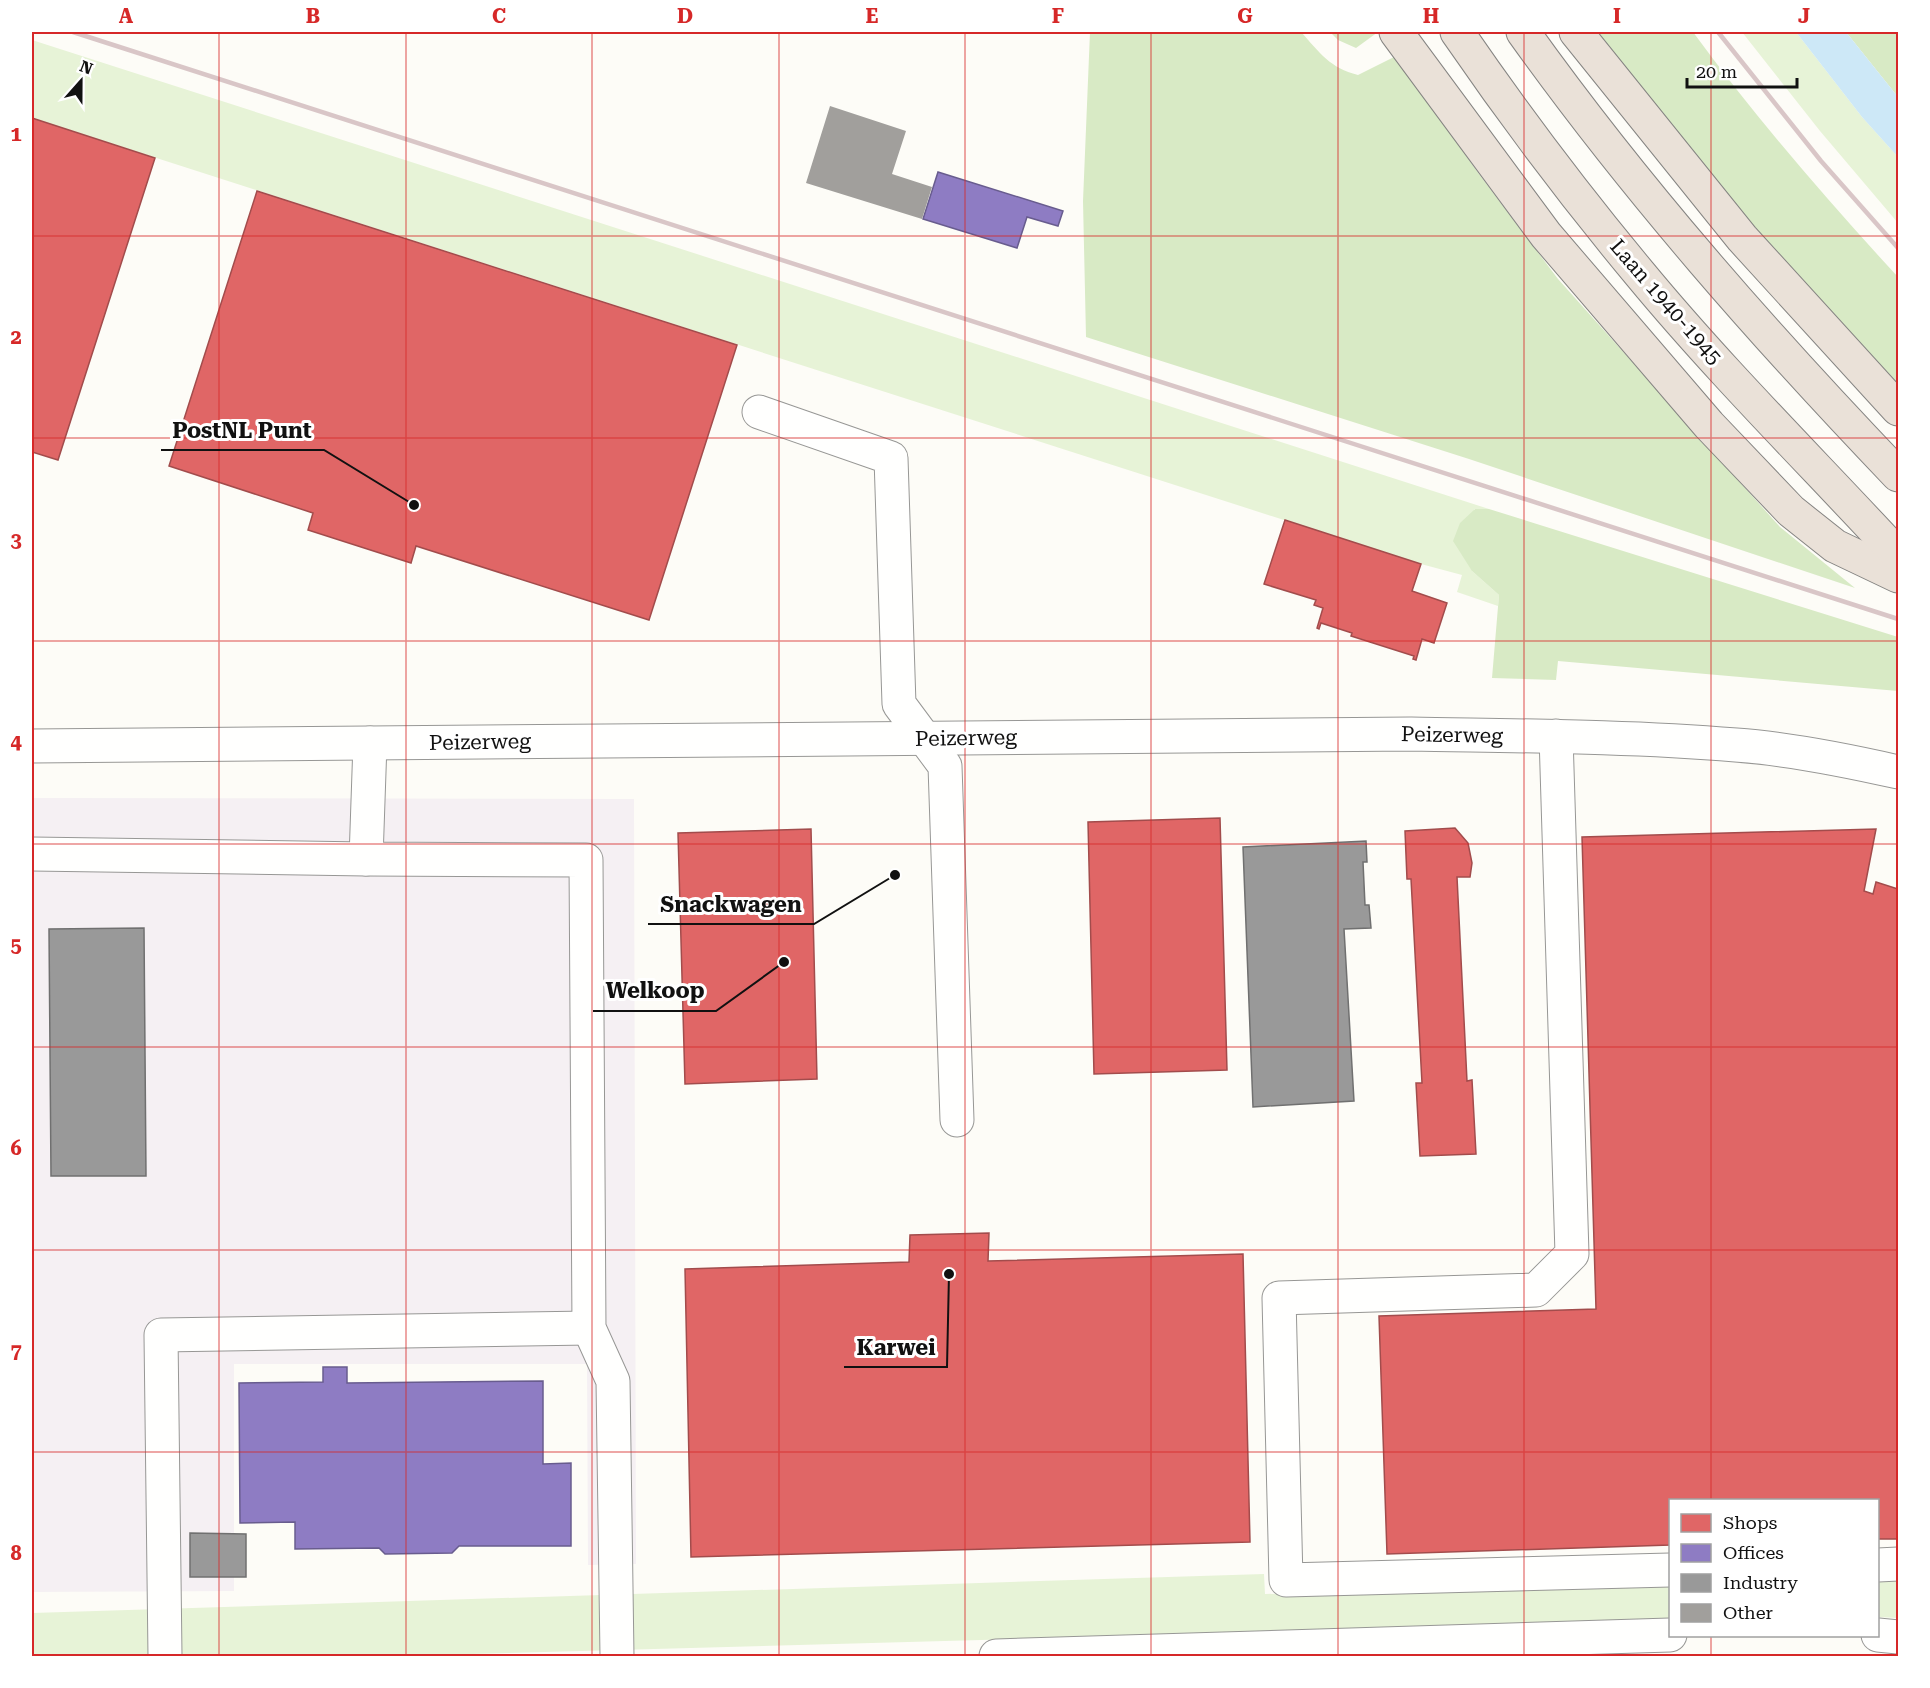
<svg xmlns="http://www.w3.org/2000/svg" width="1930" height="1688" viewBox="0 0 1930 1688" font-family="'Roboto Serif',serif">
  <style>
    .industrial { fill: #f5f0f3 }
    .green { fill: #e7f3d7 }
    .forest { fill: #d8eac5 }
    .water { fill: #cde8f7 }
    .shops { fill: #e06666; stroke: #a24c4c; stroke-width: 1.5 }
    .offices { fill: #8e7cc3; stroke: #685c8e; stroke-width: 1.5 }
    .industry { fill: #999; stroke: #707070; stroke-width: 1.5 }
    .building { fill: #a19f9c }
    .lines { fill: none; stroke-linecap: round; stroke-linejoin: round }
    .minor-casing { stroke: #979795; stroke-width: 35 }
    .highway-casing { stroke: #858482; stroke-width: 35 }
    .minor { stroke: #fffffe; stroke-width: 33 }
    .highway { stroke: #eae1d8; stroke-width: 33 }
    .rail { stroke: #d9c6c7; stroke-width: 4.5 }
    .grid { fill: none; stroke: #d62828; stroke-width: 1.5; stroke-opacity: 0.55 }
    .labels { text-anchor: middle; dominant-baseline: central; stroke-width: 6; stroke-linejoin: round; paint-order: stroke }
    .street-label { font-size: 21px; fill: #111; stroke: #fff }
    .leader { fill: none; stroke: #111; stroke-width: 2 }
    .callout-dot { fill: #111; stroke: #fff; stroke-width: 2 }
    .callout-label { font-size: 22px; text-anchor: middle; font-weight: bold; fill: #111; stroke: #fff; stroke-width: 6; stroke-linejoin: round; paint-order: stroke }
    .neatline { fill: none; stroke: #d62828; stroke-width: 2 }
    .grid-label { font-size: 20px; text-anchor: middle; font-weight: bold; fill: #d62828 }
  </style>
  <rect width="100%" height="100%" fill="#fdfcf7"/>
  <!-- industrial -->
  <path class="industrial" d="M32 798 634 799 636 1564 588 1565 587 1364H234V1591L32 1592Z"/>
  <!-- green -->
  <g class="green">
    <path d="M1742 32H1796L1862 117 1898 157V223L1820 131Z"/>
    <path d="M32 40 1489 509H1474L1472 571 1499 595 1498 606 1457 592 1462 575 1421 564 32 118Z"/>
    <path d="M1264 1574 1265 1594 1670 1585V1621L398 1656H32V1613Z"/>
    <path d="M1898 1580V1618L1878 1617V1581Z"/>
  </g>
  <!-- forest -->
  <g class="forest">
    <path d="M1090 32H1301C1320 53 1330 68 1358 75L1396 56 1479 174 1558 279 1780 527 1855 588 1469 459 1086 337 1083 201Z"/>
    <path d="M1330 32H1378L1356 48 1338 40Z"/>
    <path d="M1597 32H1693C1756 118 1826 199 1898 277V388L1795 276 1668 127Z"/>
    <path d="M1846 32H1898V97Z"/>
    <path d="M1475 509H1489L1898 637V691L1558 661 1556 680 1492 678 1499 595 1472 571 1453 541 1460 523Z"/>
  </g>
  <!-- water -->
  <path class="water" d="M1796 32H1846L1898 97V157L1862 117Z"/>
  <!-- shops -->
  <g class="shops">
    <path d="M32 118 155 158 58 460 32 452Z"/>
    <path d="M257 191 737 345 649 620 416 546 411 563 308 530 313 513 169 466Z"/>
    <path d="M1285 520 1421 564 1412 591 1447 603 1434 643 1422 639 1416 660 1413 659 1414 656 1351 636 1352 633 1321 623 1319 629 1317 628 1323 608 1314 605 1316 600 1264 584Z"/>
    <path d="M1220 818 1227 1070 1094 1074 1088 822Z"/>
    <path d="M1455 828 1468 843 1472 863 1470 877H1457L1467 1081 1472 1080 1476 1154 1420 1156 1416 1083H1422L1411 879H1407L1405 831Z"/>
    <path d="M811 829 817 1079 685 1084 678 833Z"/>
    <path d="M1876 829 1864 891 1873 894 1876 882 1898 889V1539H1878V1500H1670V1545L1387 1554 1379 1316 1596 1309 1582 837Z"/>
    <path d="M989 1233 988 1261 1243 1254 1250 1542 691 1557 685 1269 909 1262 910 1235Z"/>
  </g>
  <!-- offices -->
  <g class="offices">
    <path d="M938 172 1063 211 1058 226 1027 217 1017 248 923 219Z"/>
    <path d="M323 1367H347V1383L543 1381V1464L571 1463V1546H459L452 1553 385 1554 379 1548 295 1549V1522L240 1523 239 1383 323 1382Z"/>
  </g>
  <!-- industry -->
  <g class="industry">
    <path d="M1366 841 1367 862H1363L1365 905H1369L1371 928 1344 929 1354 1101 1253 1107 1243 847Z"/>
    <path d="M144 928 146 1176H51L49 929Z"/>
    <path d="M190 1533 246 1534V1577H190Z"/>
  </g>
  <!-- building -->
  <path class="building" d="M830 106 906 131 892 174 932 187 922 219 806 183Z"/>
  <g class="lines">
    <defs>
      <g id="minor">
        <path d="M759 412 891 458 899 704 945 766 957 1120"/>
        <path d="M1556 736 1572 1254 1536 1290 1279 1298 1286 1580 1670 1570"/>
        <path d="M370 743 366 859 586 860 589 1328 613 1381 617 1656"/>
        <path d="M32 746 1411 734C1519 736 1628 736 1736 745 1791 749 1845 760 1898 772"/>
        <path d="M32 854 366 859"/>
        <path d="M1878 1565 1898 1564"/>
        <path d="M1878 1635 1898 1637"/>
        <path d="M165 1656 161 1335 589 1328"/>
        <path d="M996 1656 1670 1635"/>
      </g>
      <g id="highway">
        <path d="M1396 32 1546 235 1709 425 1791 511 1835 546 1898 576"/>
        <path d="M1457 32C1514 115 1575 196 1640 274 1721 372 1812 462 1898 555"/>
        <path d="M1523 32C1636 190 1764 335 1898 475"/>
        <path d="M1576 32 1742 238 1898 409"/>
      </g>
    </defs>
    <!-- minor casing -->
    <use href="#minor" class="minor-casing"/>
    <!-- highway casing -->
    <use href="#highway" class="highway-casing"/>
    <!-- minor -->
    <use href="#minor" class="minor"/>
    <!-- highway -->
    <use href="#highway" class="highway"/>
    <!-- rail -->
    <g class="rail">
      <path d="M73 32 1898 619"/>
      <path d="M1718 32 1821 161 1898 248"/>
    </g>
  </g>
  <!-- grid -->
  <path class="grid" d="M219 32V1656M406 32V1656M592 32V1656M779 32V1656M965 32V1656M1151 32V1656M1338 32V1656M1524 32V1656M1711 32V1500M32 236H1898M32 438H1898M32 641H1898M32 844H1898M32 1047H1898M32 1250H1898M32 1452H1898M1711 1636V1656"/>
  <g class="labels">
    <!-- street labels -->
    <g class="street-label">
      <text transform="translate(1666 302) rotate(49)">Laan 1940-1945</text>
      <text transform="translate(1452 735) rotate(1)">Peizerweg</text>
      <text transform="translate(966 738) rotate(-1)">Peizerweg</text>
      <text transform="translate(480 742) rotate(-1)">Peizerweg</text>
    </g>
  </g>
  <!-- callouts -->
  <path class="leader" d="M414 505L324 450H161M895 875L814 924H648M784 962L716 1011H593M949 1274L947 1367H844"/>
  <g class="callout-dot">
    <circle cx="414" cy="505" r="6"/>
    <circle cx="895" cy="875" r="6"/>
    <circle cx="784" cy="962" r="6"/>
    <circle cx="949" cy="1274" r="6"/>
  </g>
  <g class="callout-label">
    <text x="242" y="438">PostNL Punt</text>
    <text x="731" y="912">Snackwagen</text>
    <text x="655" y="998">Welkoop</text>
    <text x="896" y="1355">Karwei</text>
  </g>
  <!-- border -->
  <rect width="1930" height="1688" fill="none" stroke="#ffffff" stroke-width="66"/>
  <!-- legend -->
  <rect x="1669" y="1499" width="210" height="138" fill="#ffffff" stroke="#a0a0a0" stroke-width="1.5"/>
  <rect x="1681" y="1514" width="30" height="18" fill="#e06666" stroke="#a0a0a0" stroke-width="1.5"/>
  <text x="1723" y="1529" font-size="18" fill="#111111">Shops</text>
  <rect x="1681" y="1544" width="30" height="18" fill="#8e7cc3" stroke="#a0a0a0" stroke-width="1.5"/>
  <text x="1723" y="1559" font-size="18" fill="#111111">Offices</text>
  <rect x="1681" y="1574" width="30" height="18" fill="#999999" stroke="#a0a0a0" stroke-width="1.5"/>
  <text x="1723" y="1589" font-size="18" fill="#111111">Industry</text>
  <rect x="1681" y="1604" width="30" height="18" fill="#a19f9c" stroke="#a0a0a0" stroke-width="1.5"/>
  <text x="1723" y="1619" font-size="18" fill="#111111">Other</text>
  <!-- north arrow -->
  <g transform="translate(81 81) rotate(21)" stroke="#ffffff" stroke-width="4.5" paint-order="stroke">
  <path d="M0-4.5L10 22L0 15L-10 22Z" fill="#111111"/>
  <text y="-9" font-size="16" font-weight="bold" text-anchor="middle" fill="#111111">N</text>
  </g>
  <!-- scale -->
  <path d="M1687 78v9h110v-9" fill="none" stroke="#111111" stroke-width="3"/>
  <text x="1696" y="78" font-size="18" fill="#111111" stroke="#ffffff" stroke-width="4.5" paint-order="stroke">20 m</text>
  <rect x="33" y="33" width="1864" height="1622" class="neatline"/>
  <g class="grid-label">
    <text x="126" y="23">A</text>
    <text x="313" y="23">B</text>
    <text x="499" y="23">C</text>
    <text x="685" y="23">D</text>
    <text x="872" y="23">E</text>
    <text x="1058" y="23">F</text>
    <text x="1245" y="23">G</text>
    <text x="1431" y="23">H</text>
    <text x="1617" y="23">I</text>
    <text x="1804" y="23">J</text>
    <text x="16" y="141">1</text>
    <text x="16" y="344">2</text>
    <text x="16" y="547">3</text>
    <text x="16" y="749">4</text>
    <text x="16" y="952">5</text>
    <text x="16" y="1155">6</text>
    <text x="16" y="1358">7</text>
    <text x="16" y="1560">8</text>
  </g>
</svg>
